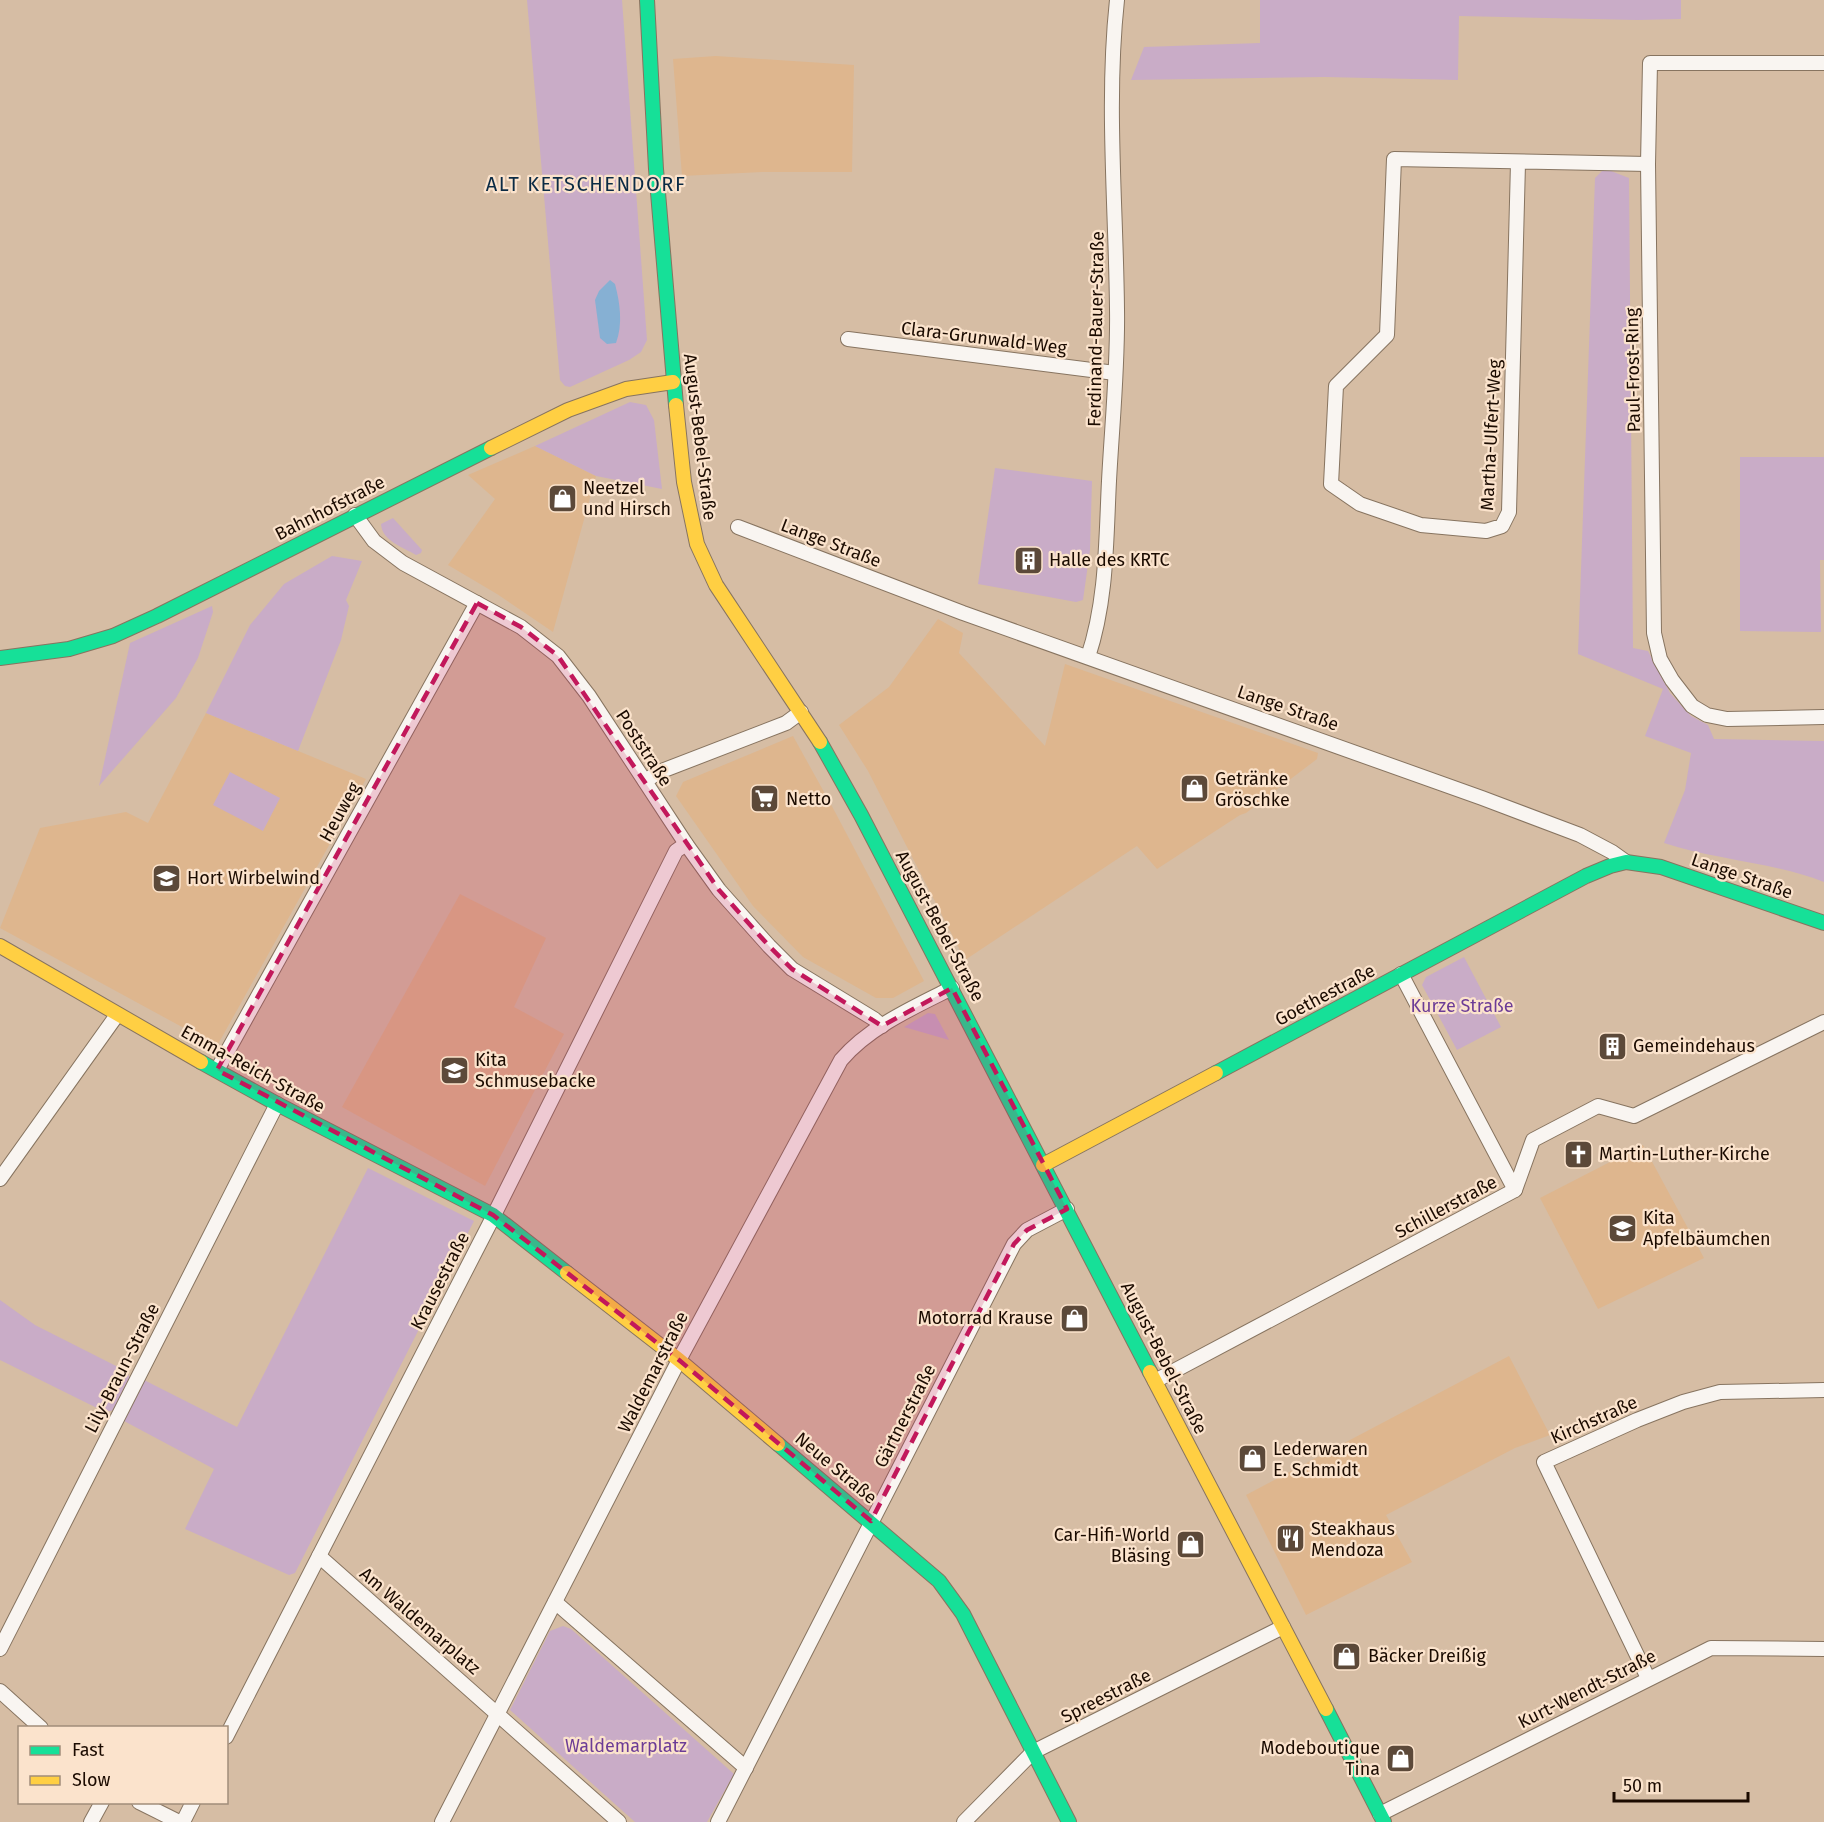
<svg xmlns="http://www.w3.org/2000/svg" width="1824" height="1822" viewBox="0 0 1824 1822" font-family="'Fira Sans',sans-serif">
  <style>
    .built { fill: #deb68e }
    .green { fill: #c9acc7 }
    .water { fill: #86b0d3 }
    .lines { fill: none; stroke-linecap: round; stroke-linejoin: round }
    .street-casing { stroke: #877460; stroke-width: 16 }
    .fast-casing { stroke: #877460; stroke-width: 16 }
    .slow-casing { stroke: #877460; stroke-width: 16 }
    .street { stroke: #f9f5f1; stroke-width: 14 }
    .fast { stroke: #16e098; stroke-width: 14 }
    .slow { stroke: #ffcf43; stroke-width: 14 }
    .marked { fill: #c2185b; fill-opacity: 0.2; stroke: #c2185b; stroke-width: 4.5; stroke-dasharray: 12 8; stroke-linejoin: round }
    .labels { text-anchor: middle; dominant-baseline: central; stroke-width: 4.5; stroke-linejoin: round; paint-order: stroke }
    .street-label { font-size: 18px; fill: #1b0b00; stroke: #fbe3cc }
    .poi-label { font-size: 18px; fill: #1b0b00; stroke: #fbe3cc; text-anchor: start }
    .park-label { font-size: 18px; fill: #6c3c96; stroke: #fbe3cc }
    .neighbourhood-label { font-size: 20px; letter-spacing: 1.5px; fill: #0b2b45; stroke: #fbe3cc }
  </style>
  <rect width="100%" height="100%" fill="#d6bda4"/>
  <!-- built -->
  <g class="built">
    <path d="M716 56 854 65 852 172H762L682 176 673 59Z"/>
    <path d="M535 446 596 476 553 632 497 594 448 565 495 499 468 475Z"/>
    <path d="M938 619 963 633 959 653 1045 746 1065 664 1318 753 1317 759 1246 813 1240 815 1157 869 1137 846 965 960 868 771 839 725 889 687Z"/>
    <path d="M206 713 366 779 217 1046 0 928 40 828 126 812 148 823Z"/>
    <path d="M793 736 834 810 924 981 893 998H876L803 957 753 906 676 796 683 782Z"/>
    <path d="M460 894 546 938 514 1007 564 1034 485 1186 342 1107Z"/>
    <path d="M1643 1145 1704 1258 1598 1309 1540 1198Z"/>
    <path d="M1509 1356 1550 1435 1515 1448 1386 1515 1412 1562 1306 1615 1246 1495Z"/>
  </g>
  <!-- green -->
  <g class="green">
    <path d="M527 0H622L647 340 641 352 629 360 570 387 565 386 560 380Z"/>
    <path d="M1260 0H1681V19L1637 20 1459 16 1458 80 1325 77 1131 80 1144 47 1260 43Z"/>
    <path d="M1602 171H1611L1629 178 1633 648 1648 651 1670 693 1691 716 1708 725 1714 739 1824 741V882C1772 862 1716 860 1664 843L1685 790 1691 753 1645 736 1663 689 1578 654 1595 178Z"/>
    <path d="M630 402 646 405 654 420 662 489 596 476 535 446Z"/>
    <path d="M1740 457H1824V560H1820L1821 632 1740 631Z"/>
    <path d="M995 468 1092 481 1090 550 1083 600 1076 602 978 584Z"/>
    <path d="M393 518 422 550 421 553 416 555C403 547 382 541 381 524Z"/>
    <path d="M332 556 362 561 346 600 349 606 341 640 298 751 206 713 250 625 284 584Z"/>
    <path d="M212 606 213 612 198 658 176 698 99 786 130 643Z"/>
    <path d="M230 772 280 798 263 831 213 805Z"/>
    <path d="M1464 957 1501 1027 1457 1050 1422 985 1426 977Z"/>
    <path d="M928 1013 935 1014 949 1040 904 1027Z"/>
    <path d="M368 1168 474 1221 295 1573 289 1575 185 1529 214 1469 124 1421 144 1380 237 1427Z"/>
    <path d="M0 1300 35 1325 126 1371 130 1378 115 1410 105 1412 0 1360Z"/>
    <path d="M563 1626 571 1629 734 1774 707 1822H635L510 1710 550 1631Z"/>
  </g>
  <!-- water -->
  <path class="water" d="M610 280 615 284C620 303 623 324 616 343L607 344 600 338 595 300 599 291Z"/>
  <g class="lines">
    <defs>
      <g id="street">
        <path d="M1824 63H1650L1648 164 1654 633 1660 659 1672 680 1692 706 1707 715 1727 719 1824 717"/>
        <path d="M1518 163 1509 512 1502 526 1486 531 1421 525 1360 504 1331 484 1336 386 1387 335 1394 159 1648 164"/>
        <path d="M848 339 1115 373"/>
        <path d="M355 515 374 541 403 563 521 627 558 656 589 696 686 844 719 890 769 946 792 969 874 1019 882 1026"/>
        <path d="M738 527 963 613 1482 798 1580 835 1612 852 1626 862"/>
        <path d="M1088 657C1107 600 1106 540 1109 481 1112 424 1118 366 1117 309 1116 206 1106 102 1117 0"/>
        <path d="M645 781 659 772 786 723 801 712"/>
        <path d="M1401 974 1515 1190"/>
        <path d="M217 1070 477 603"/>
        <path d="M0 1179 117 1015"/>
        <path d="M1155 1381 1515 1190 1533 1140 1598 1106 1634 1116 1824 1022"/>
        <path d="M319 1556 619 1822"/>
        <path d="M555 1602 746 1768"/>
        <path d="M0 1649 277 1104"/>
        <path d="M1648 1678 1544 1462 1637 1420 1683 1402 1720 1392 1824 1390"/>
        <path d="M0 1691 41 1728"/>
        <path d="M226 1737 489 1225 676 851 686 844"/>
        <path d="M139 1802 179 1822"/>
        <path d="M1380 1814 1711 1648 1824 1649"/>
        <path d="M91 1822 102 1802"/>
        <path d="M183 1822 193 1802"/>
        <path d="M442 1822 679 1360 841 1060C869 1027 914 1007 952 988"/>
        <path d="M718 1822 1014 1244 1027 1230 1067 1209"/>
        <path d="M964 1822 1033 1752 1283 1627"/>
      </g>
      <g id="fast">
        <path d="M647 0 656 169 676 405"/>
        <path d="M0 658 69 649 113 636 157 616 491 448"/>
        <path d="M820 742 861 815 1150 1372"/>
        <path d="M201 1062 277 1104 493 1215 567 1273"/>
        <path d="M1216 1073 1586 876 1610 866 1626 862 1661 867 1824 923"/>
        <path d="M778 1444 939 1581 963 1614 1069 1822"/>
        <path d="M1326 1709 1384 1822"/>
      </g>
      <g id="slow">
        <path d="M676 405 684 482 697 544 716 585 820 742"/>
        <path d="M491 448 568 410 626 389 673 382"/>
        <path d="M0 946 201 1062"/>
        <path d="M1043 1165 1216 1073"/>
        <path d="M567 1273 679 1360 778 1444"/>
        <path d="M1150 1372 1326 1709"/>
      </g>
    </defs>
    <!-- street casing -->
    <use href="#street" class="street-casing"/>
    <!-- fast casing -->
    <use href="#fast" class="fast-casing"/>
    <!-- slow casing -->
    <use href="#slow" class="slow-casing"/>
    <!-- street -->
    <use href="#street" class="street"/>
    <!-- fast -->
    <use href="#fast" class="fast"/>
    <!-- slow -->
    <use href="#slow" class="slow"/>
  </g>
  <!-- marked area -->
  <path class="marked" d="M477 603 521 627 558 656 719 890 769 946 792 969 882 1026 952 988 1067 1209 1027 1230 1014 1244 871 1521 679 1360 493 1215 217 1070Z"/>
  <!-- icons -->
  <defs>
    <symbol id="shop-square" viewBox="-11 -11 22 22"><rect x="-9" y="-9" width="18" height="18" rx="4" fill="#5c4939" stroke="#fbe3cc"/><path d="M-5-2.5h2.3a2.7 3.5 0 0 1 5.4 0H5L5.5 6h-11ZM-1.5-2.5h3a1.5 2.3 0 0 0-3 0Z" fill="#fff"/></symbol>
    <symbol id="building-square" viewBox="-11 -11 22 22"><rect x="-9" y="-9" width="18" height="18" rx="4" fill="#5c4939" stroke="#fbe3cc"/><path d="M-4-6H4V6H1V3H-1V6H-4ZM-2.5-4.3h1.7v1.8h-1.7ZM.8-4.3h1.7v1.8H.8ZM-2.5-1h1.7V.8h-1.7ZM.8-1h1.7V.8H.8Z" fill="#fff"/></symbol>
    <symbol id="supermarket-square" viewBox="-11 -11 22 22"><rect x="-9" y="-9" width="18" height="18" rx="4" fill="#5c4939" stroke="#fbe3cc"/><path d="M-6-5.5h2.5l.6 2H6L4.5 2H-2.5L-4.4-4H-6ZM-1.5 3.2a1.3 1.3 0 1 0 .1 0ZM3 3.2a1.3 1.3 0 1 0 .1 0Z" fill="#fff"/></symbol>
    <symbol id="school-square" viewBox="-11 -11 22 22"><rect x="-9" y="-9" width="18" height="18" rx="4" fill="#5c4939" stroke="#fbe3cc"/><path d="M0-5L7-2L0 1L-7-2ZM-4 1L0 2.5L4 1V4Q0 6-4 4Z" fill="#fff"/></symbol>
    <symbol id="church-square" viewBox="-11 -11 22 22"><rect x="-9" y="-9" width="18" height="18" rx="4" fill="#5c4939" stroke="#fbe3cc"/><path d="M-1.2-6h2.4v3.5h3.3v2.4h-3.3V6h-2.4V-.1h-3.3v-2.4h3.3Z" fill="#fff"/></symbol>
    <symbol id="restaurant-square" viewBox="-11 -11 22 22"><rect x="-9" y="-9" width="18" height="18" rx="4" fill="#5c4939" stroke="#fbe3cc"/><path d="M-5-6h1v4h1v-4h1v4h1v-4h1v5L-1.5 .5V6h-2V.5L-5-1ZM5-6V6H3V1.5H1.5Q1.5-4 5-6Z" fill="#fff"/></symbol>
  </defs>
  <g fill-rule="evenodd">
    <use href="#shop-square" x="546" y="482" width="33" height="33"/>
    <use href="#building-square" x="1012" y="544" width="33" height="33"/>
    <use href="#shop-square" x="1178" y="772" width="33" height="33"/>
    <use href="#supermarket-square" x="748" y="782" width="33" height="33"/>
    <use href="#school-square" x="150" y="862" width="33" height="33"/>
    <use href="#building-square" x="1596" y="1030" width="33" height="33"/>
    <use href="#school-square" x="438" y="1054" width="33" height="33"/>
    <use href="#church-square" x="1562" y="1138" width="33" height="33"/>
    <use href="#school-square" x="1606" y="1212" width="33" height="33"/>
    <use href="#shop-square" x="1058" y="1302" width="33" height="33"/>
    <use href="#shop-square" x="1236" y="1442" width="33" height="33"/>
    <use href="#restaurant-square" x="1274" y="1522" width="33" height="33"/>
    <use href="#shop-square" x="1174" y="1528" width="33" height="33"/>
    <use href="#shop-square" x="1330" y="1640" width="33" height="33"/>
    <use href="#shop-square" x="1384" y="1742" width="33" height="33"/>
  </g>
  <g class="labels">
    <!-- street labels -->
    <g class="street-label">
      <text transform="translate(1096 329) rotate(-89)">Ferdinand-Bauer-Straße</text>
      <text transform="translate(984 338) rotate(7)">Clara-Grunwald-Weg</text>
      <text transform="translate(1633 370) rotate(-91)">Paul-Frost-Ring</text>
      <text transform="translate(1491 435) rotate(-87)">Martha-Ulfert-Weg</text>
      <text transform="translate(700 437) rotate(83)">August-Bebel-Straße</text>
      <text transform="translate(330 508) rotate(-27)">Bahnhofstraße</text>
      <text transform="translate(831 543) rotate(21)">Lange Straße</text>
      <text transform="translate(1288 708) rotate(19)">Lange Straße</text>
      <text transform="translate(644 748) rotate(57)">Poststraße</text>
      <text transform="translate(340 812) rotate(-61)">Heuweg</text>
      <text transform="translate(1742 876) rotate(19)">Lange Straße</text>
      <text transform="translate(940 926) rotate(62)">August-Bebel-Straße</text>
      <text transform="translate(1325 995) rotate(-28)">Goethestraße</text>
      <text transform="translate(253 1069) rotate(29)">Emma-Reich-Straße</text>
      <text transform="translate(1446 1207) rotate(-28)">Schillerstraße</text>
      <text transform="translate(440 1281) rotate(-63)">Krausestraße</text>
      <text transform="translate(1164 1358) rotate(63)">August-Bebel-Straße</text>
      <text transform="translate(122 1368) rotate(-63)">Lily-Braun-Straße</text>
      <text transform="translate(653 1372) rotate(-63)">Waldemarstraße</text>
      <text transform="translate(905 1416) rotate(-63)">Gärtnerstraße</text>
      <text transform="translate(1594 1420) rotate(-24)">Kirchstraße</text>
      <text transform="translate(836 1468) rotate(40)">Neue Straße</text>
      <text transform="translate(420 1621) rotate(41)">Am Waldemarplatz</text>
      <text transform="translate(1587 1689) rotate(-27)">Kurt-Wendt-Straße</text>
      <text transform="translate(1106 1696) rotate(-27)">Spreestraße</text>
    </g>
    <!-- poi labels -->
    <g class="poi-label">
      <text x="583" y="488">Neetzel<tspan x="583" dy="21">und Hirsch</tspan></text>
      <text x="1049" y="560">Halle des KRTC</text>
      <text x="1215" y="779">Getränke<tspan x="1215" dy="21">Gröschke</tspan></text>
      <text x="786" y="799">Netto</text>
      <text x="187" y="878">Hort Wirbelwind</text>
      <text x="1633" y="1046">Gemeindehaus</text>
      <text x="475" y="1060">Kita<tspan x="475" dy="21">Schmusebacke</tspan></text>
      <text x="1599" y="1154">Martin-Luther-Kirche</text>
      <text x="1643" y="1218">Kita<tspan x="1643" dy="21">Apfelbäumchen</tspan></text>
      <text x="1053" y="1318" text-anchor="end">Motorrad Krause</text>
      <text x="1273" y="1449">Lederwaren<tspan x="1273" dy="21">E. Schmidt</tspan></text>
      <text x="1311" y="1529">Steakhaus<tspan x="1311" dy="21">Mendoza</tspan></text>
      <text x="1170" y="1535" text-anchor="end">Car-Hifi-World<tspan x="1170" dy="21">Bläsing</tspan></text>
      <text x="1368" y="1656">Bäcker Dreißig</text>
      <text x="1380" y="1748" text-anchor="end">Modeboutique<tspan x="1380" dy="21">Tina</tspan></text>
    </g>
    <!-- park labels -->
    <g class="park-label">
      <text x="1462" y="1006">Kurze Straße</text>
      <text x="626" y="1746">Waldemarplatz</text>
    </g>
    <!-- neighbourhood labels -->
    <g class="neighbourhood-label">
      <text x="586" y="184">ALT KETSCHENDORF</text>
    </g>
  </g>
  <!-- legend -->
  <rect x="18" y="1726" width="210" height="78" fill="#fbe3cc" stroke="#a18d7a" stroke-width="1.5"/>
  <rect x="30" y="1746" width="30" height="9" fill="#16e098" stroke="#a18d7a" stroke-width="1.5"/>
  <text x="72" y="1756" font-size="18" fill="#1b0b00">Fast</text>
  <rect x="30" y="1776" width="30" height="9" fill="#ffcf43" stroke="#a18d7a" stroke-width="1.5"/>
  <text x="72" y="1786" font-size="18" fill="#1b0b00">Slow</text>
  <!-- scale -->
  <path d="M1614 1792v9h134v-9" fill="none" stroke="#1b0b00" stroke-width="3"/>
  <text x="1623" y="1792" font-size="18" fill="#1b0b00" stroke="#fbe3cc" stroke-width="4.5" paint-order="stroke">50 m</text>
</svg>
